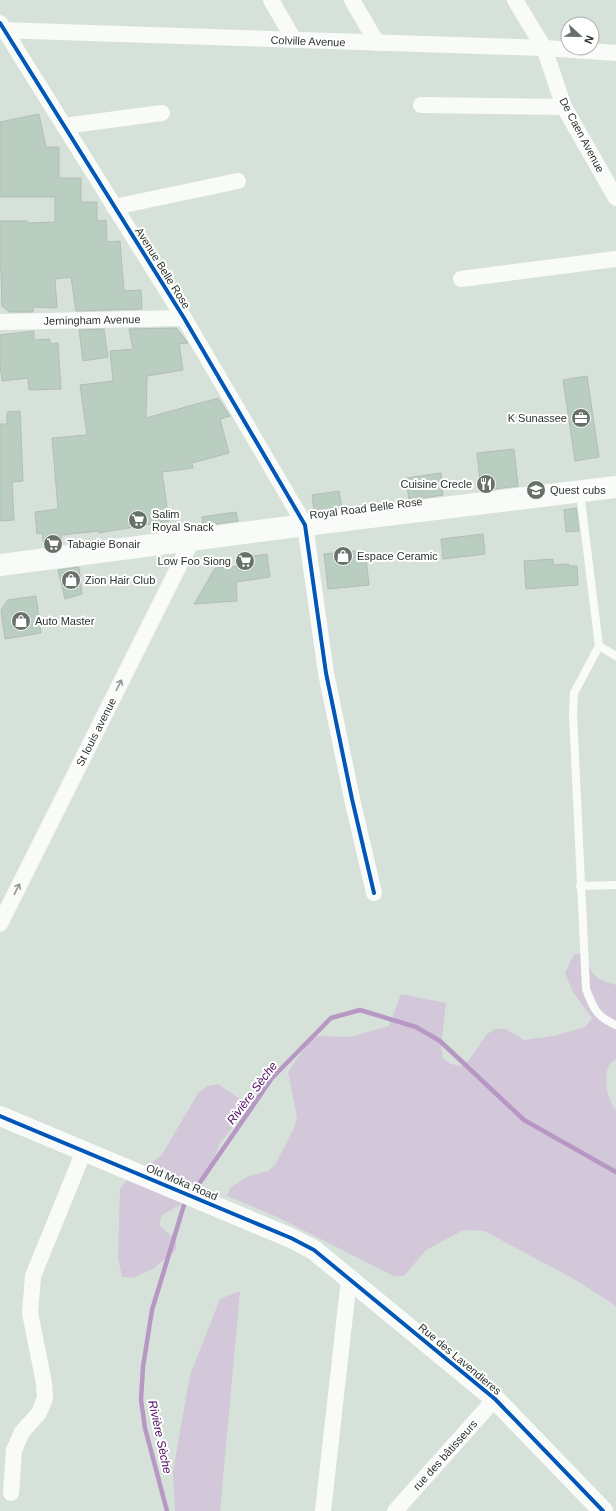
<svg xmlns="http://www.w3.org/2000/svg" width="616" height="1511" viewBox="0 0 616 1511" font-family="Arial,sans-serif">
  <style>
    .green { fill: #d3c7da }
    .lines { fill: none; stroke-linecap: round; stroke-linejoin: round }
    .stream { stroke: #b797c3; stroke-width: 4.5 }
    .building { fill: #b9cec0; stroke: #b3bdb5 }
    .service { stroke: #f9fbf9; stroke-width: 8 }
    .minor { stroke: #f9fbf9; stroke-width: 16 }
    .tertiary { stroke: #f9fbf9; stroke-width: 20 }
    .primary { stroke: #f9fbf9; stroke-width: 22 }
    .cycleway-casing { stroke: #fff; stroke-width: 6 }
    .cycleway { stroke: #0057b8; stroke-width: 4 }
    .oneway { stroke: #929894 }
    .labels { text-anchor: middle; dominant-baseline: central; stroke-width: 4; stroke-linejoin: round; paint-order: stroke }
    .street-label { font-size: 11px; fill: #2b342e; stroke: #fff }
    .poi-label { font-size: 11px; fill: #2b342e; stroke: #fff; text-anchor: start }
    .water-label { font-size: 12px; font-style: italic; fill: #4e0a5f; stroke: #fff }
  </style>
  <rect width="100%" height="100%" fill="#d6e2d9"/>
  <!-- green -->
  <g class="green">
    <path d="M574 954H584C593 976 593 978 616 985V1059C614 1061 610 1063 609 1066 603 1076 607 1102 616 1109V1306L574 1279 484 1231 463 1230 426 1250 404 1276H394L275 1216 227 1196 231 1187 249 1176 268 1171 275 1165 294 1128 297 1118 288 1072 310 1040 318 1036 350 1037 389 1026 401 994 446 1003 441 1046 443 1058 451 1064 461 1066 469 1060 487 1034 495 1029H506L524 1040 554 1036 585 1027 592 1018 573 992 565 973Z"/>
    <path d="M218 1084 243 1101 244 1112 219 1145 208 1175 180 1205 162 1215 159 1225 176 1240V1250L153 1269 133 1278 122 1277 118 1257 120 1189 127 1180 161 1156 199 1092 208 1086Z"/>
    <path d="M240 1291 220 1511H175L173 1471 190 1375 220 1299Z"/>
  </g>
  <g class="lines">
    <!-- stream -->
    <g class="stream">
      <path d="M194 1191 272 1078 331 1018 360 1010 416 1027 440 1041 524 1120 616 1172"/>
      <path d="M167 1511 145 1428 141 1400 143 1367 152 1310 184 1205 187 1200"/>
    </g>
  </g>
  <!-- building -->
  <g class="building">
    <path d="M39 114 46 147H59V178H81V202H97V221L106 220 107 242 120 241 124 291 141 290 142 309 76 311 71 277 55 279 57 308 33 307V312H9L2 306 1 272H0V221H27V223L55 222V197H0V122Z"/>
    <path d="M176 328 188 343 179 344 183 370 147 376 146 418 218 398 230 416 220 419 229 453 192 463 193 468 162 472 169 521 99 533V531L61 535 62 544 44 547 42 533 37 534 35 512 58 509 52 438 87 435 80 385 113 381 110 351 133 349 129 329Z"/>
    <path d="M104 329 108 357 83 361 79 330Z"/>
    <path d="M34 331V340L49 339 51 344 58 343 61 389 29 390 28 378 2 381 0 364V335Z"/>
    <path d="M587 376 599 457 575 461 563 380Z"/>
    <path d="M20 411 23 481 12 482 14 520 0 521V424H7V412Z"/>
    <path d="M514 449 518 486 481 491 477 453Z"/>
    <path d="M441 473 443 495 409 500 406 478Z"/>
    <path d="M339 491 342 508 314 511 312 495Z"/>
    <path d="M576 508 579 531 566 532 564 510Z"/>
    <path d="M236 512 238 521 203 526 202 517Z"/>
    <path d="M483 534 485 554 443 559 441 539Z"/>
    <path d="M365 550 369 585 328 589 324 554Z"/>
    <path d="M267 554 270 577 236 582 237 601 194 604 215 568 242 566 240 558Z"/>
    <path d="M553 559V565L569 564V566H577L578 585 526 589 524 561Z"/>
    <path d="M79 567 82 594 65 599 58 570Z"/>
    <path d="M36 596 41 633 5 639 1 610 8 600Z"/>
  </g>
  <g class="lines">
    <!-- service -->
    <g class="service">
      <path d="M580 492 599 646 574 693 573 715 586 989C593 1008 597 1017 616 1025"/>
      <path d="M599 646 616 656"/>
      <path d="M580 886 616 885"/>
    </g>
    <!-- minor -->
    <g class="minor">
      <path d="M271 0 294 40"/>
      <path d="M352 0 377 43"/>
      <path d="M515 0 544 48 564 107 616 198"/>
      <path d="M0 23 184 318 305 525 326 673 352 799 374 893"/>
      <path d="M0 30 544 48 616 53"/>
      <path d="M421 105 564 107"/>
      <path d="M64 126 162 113"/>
      <path d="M114 207 238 181"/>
      <path d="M461 279 616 259"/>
      <path d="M0 322 184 318"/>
      <path d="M0 924 192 540"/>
      <path d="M11 1493 14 1450 22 1432 39 1413 45 1398 44 1383 30 1313 33 1276 84 1151"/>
      <path d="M323 1511 349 1279"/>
      <path d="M395 1511 495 1399"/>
    </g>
    <!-- tertiary -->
    <path class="tertiary" d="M0 1116 291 1238 314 1250 495 1399 603 1511"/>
    <!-- primary -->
    <path class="primary" d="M0 565 305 525 616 487"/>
    <defs>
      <g id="cycleway">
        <path d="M0 23 184 318 305 525 326 673 352 799 374 893"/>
        <path d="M0 1116 291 1238 314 1250 495 1399 603 1511"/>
      </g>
    </defs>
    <!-- cycleway casing -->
    <use href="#cycleway" class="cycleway-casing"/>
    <!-- cycleway -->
    <use href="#cycleway" class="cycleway"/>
  </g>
  <!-- one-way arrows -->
  <defs><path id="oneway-shaft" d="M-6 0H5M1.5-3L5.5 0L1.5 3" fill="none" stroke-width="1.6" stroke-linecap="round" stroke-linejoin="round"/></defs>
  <g class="oneway">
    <use href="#oneway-shaft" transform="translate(119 685) rotate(-63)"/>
    <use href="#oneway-shaft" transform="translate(17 889) rotate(-63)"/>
  </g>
  <!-- icons -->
  <defs>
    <symbol id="office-disc" viewBox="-11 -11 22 22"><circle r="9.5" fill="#67716a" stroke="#fff"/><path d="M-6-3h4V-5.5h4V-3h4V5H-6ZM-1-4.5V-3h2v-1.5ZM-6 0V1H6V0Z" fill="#fff"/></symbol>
    <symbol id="restaurant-disc" viewBox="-11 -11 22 22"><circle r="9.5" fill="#67716a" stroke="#fff"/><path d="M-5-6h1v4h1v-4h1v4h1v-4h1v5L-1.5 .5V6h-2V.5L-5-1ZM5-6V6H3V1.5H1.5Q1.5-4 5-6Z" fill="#fff"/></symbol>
    <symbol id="school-disc" viewBox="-11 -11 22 22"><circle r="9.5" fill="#67716a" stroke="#fff"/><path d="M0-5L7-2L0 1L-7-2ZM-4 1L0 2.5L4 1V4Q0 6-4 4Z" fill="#fff"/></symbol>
    <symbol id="supermarket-disc" viewBox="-11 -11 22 22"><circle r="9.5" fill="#67716a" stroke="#fff"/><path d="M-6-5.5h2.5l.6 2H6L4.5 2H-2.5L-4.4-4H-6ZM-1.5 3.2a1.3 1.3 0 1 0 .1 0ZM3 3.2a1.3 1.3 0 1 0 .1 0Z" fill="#fff"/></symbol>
    <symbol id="shop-disc" viewBox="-11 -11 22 22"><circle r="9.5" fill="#67716a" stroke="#fff"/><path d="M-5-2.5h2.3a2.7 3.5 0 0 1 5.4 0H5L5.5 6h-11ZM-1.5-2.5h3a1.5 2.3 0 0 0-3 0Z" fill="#fff"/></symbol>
  </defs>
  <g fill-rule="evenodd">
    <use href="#office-disc" x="570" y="407" width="22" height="22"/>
    <use href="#restaurant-disc" x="475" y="473" width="22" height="22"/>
    <use href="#school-disc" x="525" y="479" width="22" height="22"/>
    <use href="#supermarket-disc" x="127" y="509" width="22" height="22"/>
    <use href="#supermarket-disc" x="42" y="533" width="22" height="22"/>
    <use href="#shop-disc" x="332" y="545" width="22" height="22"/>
    <use href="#supermarket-disc" x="234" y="550" width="22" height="22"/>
    <use href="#shop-disc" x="60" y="569" width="22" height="22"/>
    <use href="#shop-disc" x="10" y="610" width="22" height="22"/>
  </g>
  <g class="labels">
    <!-- street labels -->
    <g class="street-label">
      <text transform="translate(308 41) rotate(2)">Colville Avenue</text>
      <text transform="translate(582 135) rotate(62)">De Caen Avenue</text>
      <text transform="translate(163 268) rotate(58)">Avenue Belle Rose</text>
      <text transform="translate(92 320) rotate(-1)">Jerningham Avenue</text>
      <text transform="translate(366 508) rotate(-7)">Royal Road Belle Rose</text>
      <text transform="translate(96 732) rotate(-63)">St louis avenue</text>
      <text transform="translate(182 1182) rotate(23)">Old Moka Road</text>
      <text transform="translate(460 1359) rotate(40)">Rue des Lavendieres</text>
      <text transform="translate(445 1455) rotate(-48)">rue des bâtisseurs</text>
    </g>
    <!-- poi labels -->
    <g class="poi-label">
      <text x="567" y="418" text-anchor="end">K Sunassee</text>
      <text x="472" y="484" text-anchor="end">Cuisine Crecle</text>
      <text x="550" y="490">Quest cubs</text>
      <text x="152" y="514">Salim<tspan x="152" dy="13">Royal Snack</tspan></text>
      <text x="67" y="544">Tabagie Bonair</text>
      <text x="357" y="556">Espace Ceramic</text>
      <text x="231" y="561" text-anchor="end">Low Foo Siong</text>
      <text x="85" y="580">Zion Hair Club</text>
      <text x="35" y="621">Auto Master</text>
    </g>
    <!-- water labels -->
    <g class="water-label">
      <text transform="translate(252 1093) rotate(-53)">Rivière Sèche</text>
      <text transform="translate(160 1437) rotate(78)">Rivière Sèche</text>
    </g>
  </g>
  <!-- north arrow -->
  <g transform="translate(580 36) rotate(112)"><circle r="19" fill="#ffffff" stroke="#aaaeab"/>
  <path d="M0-3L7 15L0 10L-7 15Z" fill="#67716a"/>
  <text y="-6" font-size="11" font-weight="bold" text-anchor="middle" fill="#2b342e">N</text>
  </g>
</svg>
